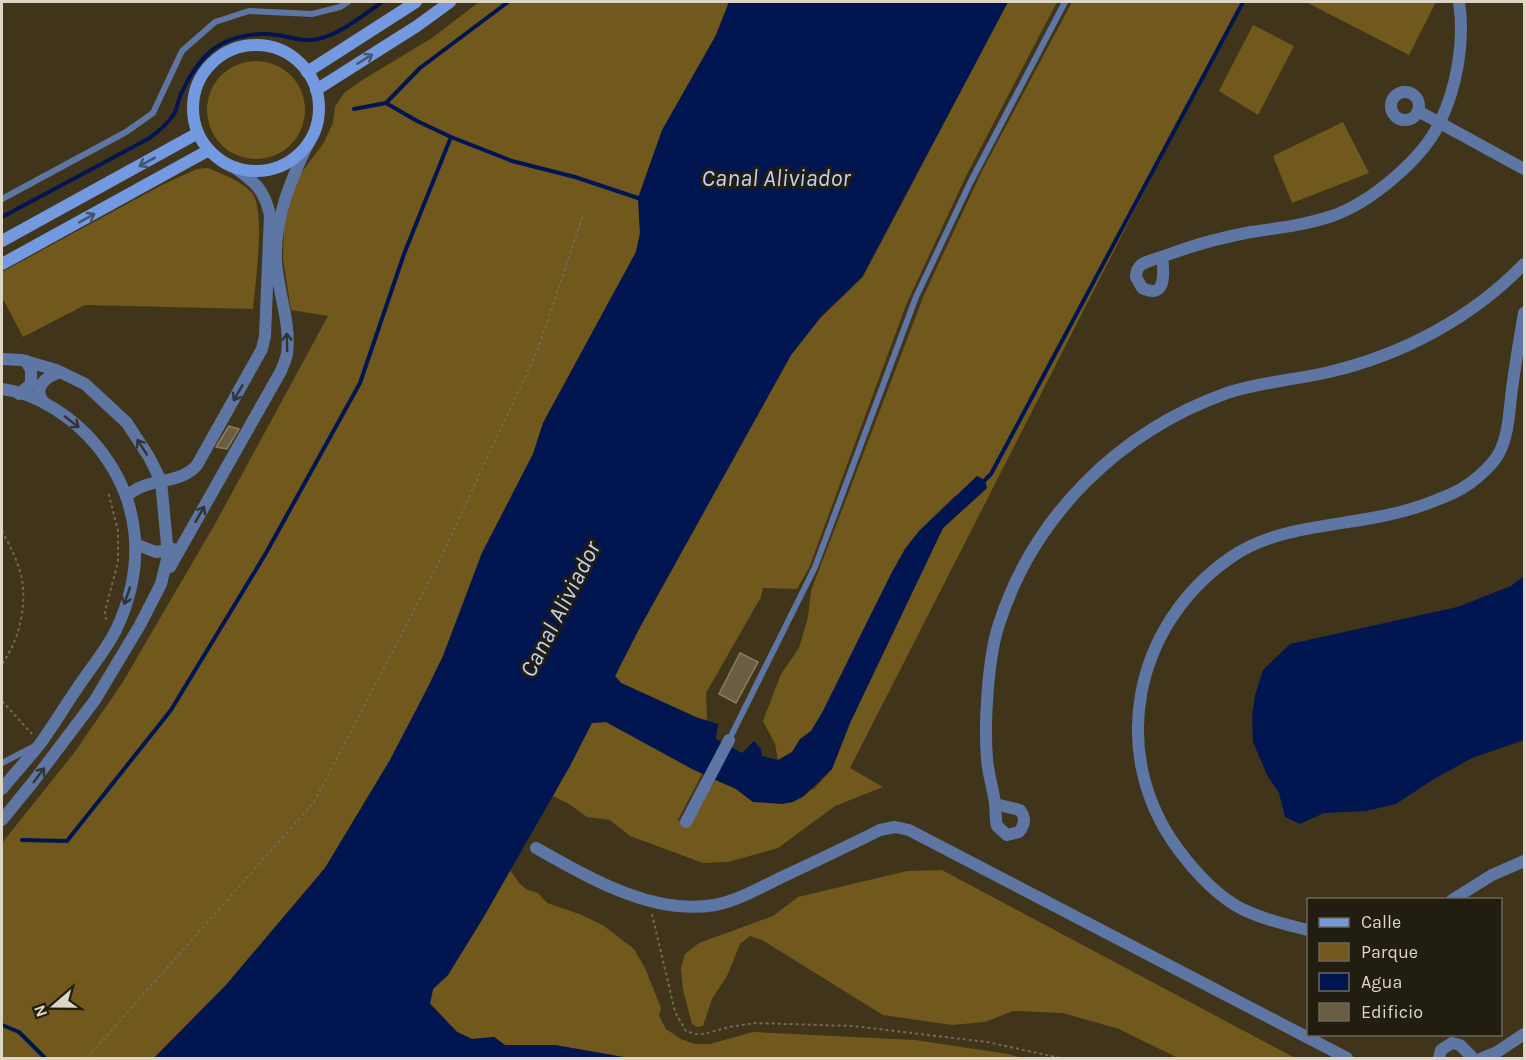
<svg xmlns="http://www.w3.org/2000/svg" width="1526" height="1060" viewBox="0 0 1526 1060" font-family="Karla,sans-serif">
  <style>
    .green { fill: #71591d }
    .water { fill: #011651 }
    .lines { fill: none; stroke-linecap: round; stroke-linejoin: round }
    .stream { stroke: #011651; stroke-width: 4 }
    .building { fill: #695e42; stroke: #897d60; stroke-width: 1.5 }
    .path { stroke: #736952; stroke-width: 2; stroke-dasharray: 3 3; stroke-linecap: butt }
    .service { stroke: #5e76a4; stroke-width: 6 }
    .minor { stroke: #5e76a4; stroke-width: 12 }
    .secondary { stroke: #7399e1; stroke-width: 12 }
    .oneway { stroke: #46556f }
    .oneway2 { stroke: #313336 }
    .labels { text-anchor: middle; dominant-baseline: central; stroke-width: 6; stroke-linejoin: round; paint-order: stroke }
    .water-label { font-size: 24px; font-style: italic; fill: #bdd1f6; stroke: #221d11 }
  </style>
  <rect width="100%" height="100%" fill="#40351a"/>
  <!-- green -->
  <g class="green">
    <path d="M479 2H729L716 35 638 198 640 233 636 252 543 423 533 454 482 553 443 656 427 689 390 760 325 868 226 985 154 1058H2V843L74 753 121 685 215 524 328 316 291 310 283 259 284 227 296 180 323 144 333 123 335 107 344 93 364 79 432 38Z"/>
    <path d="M1008 2H1057L967 174 906 305 809 568 797 589 763 588 761 597 706 693 707 720 698 718 621 683 615 676 639 629 791 355 820 318 863 277Z"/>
    <path d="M1072 2H1241L850 768 883 787 835 806 778 848 728 862 703 863 630 836 610 820 587 817 569 804 553 796 591 723 606 722 702 774 678 820 689 826 715 780 736 789 753 802 814 789 832 769 850 723 943 528 987 488 955 496 919 531 905 549 891 574 823 711 811 732 800 739 793 752 778 760 775 744 763 721 781 674 799 648 808 617 811 591 924 295 982 171Z"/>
    <path d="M1306 2H1436L1409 55Z"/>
    <path d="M1253 25 1294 46 1258 115 1219 91Z"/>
    <circle cx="256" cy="110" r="49"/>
    <path d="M1343 122 1369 173 1292 203 1273 156Z"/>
    <path d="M208 168C222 174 242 181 252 193 266 210 255 286 253 309L85 305 23 337 2 297V272L160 186 197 169Z"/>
    <path d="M510 870 519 883 526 889 538 893 547 903 582 915 604 926 634 949 645 968 661 1008 659 1016 666 1029 681 1039 695 1044H710L753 1032 915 1040 1008 1054 1022 1058H629L555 1045H505L494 1037 472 1039 457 1032 430 1003 433 989 448 975Z"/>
    <path d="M942 870 970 885 1295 1058H1178L1119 1029 1063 1013 1013 1011 985 1022 952 1025 883 1015 762 940 750 936 740 944 727 976 712 999 703 1026 697 1027 692 1024 683 990 681 968 685 954 699 943 773 916 798 897 907 871Z"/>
  </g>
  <!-- water -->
  <g class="water">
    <path d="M729 2H1008L862 277 820 318 791 355 639 629 615 676 621 683 698 718 718 724 716 739 742 753 754 741 761 749 762 756 778 760 792 752 800 739 811 731 823 711 891 574 905 549 919 531 977 476 985 480 987 488 943 528 850 723 832 769 804 796 793 802 782 804 753 802 736 789 692 769 606 722 592 723 570 766 482 920 448 975 433 989 430 1004 457 1032 472 1039 494 1037 505 1045H555L629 1058H154L226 985 325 868 390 760 427 689 443 656 482 553 533 454 543 423 636 252 640 233 638 198 662 130 716 35Z"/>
    <path d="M1524 576V740L1472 758 1434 779 1396 804 1366 811 1324 813 1300 824 1285 817 1279 793 1267 775 1253 742 1252 716 1255 695 1263 670 1290 644 1457 607 1511 586Z"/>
  </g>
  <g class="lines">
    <!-- stream -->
    <g class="stream">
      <path d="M386 103 417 121 451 137 512 161 575 177 638 198"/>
      <path d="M354 109 386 103 420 68 508 2"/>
      <path d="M2 217 148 139C158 132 167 125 174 114 178 107 178 99 182 92 189 76 201 58 215 48 231 36 258 32 277 35 291 37 303 42 318 39 339 35 365 14 382 2"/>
      <path d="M985 480 991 474 1243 2"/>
      <path d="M22 840 67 841 171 710 266 553 360 383 404 254 451 137"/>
      <path d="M2 1025 19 1032 45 1058"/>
    </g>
  </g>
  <!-- building -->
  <g class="building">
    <path d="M229 426 239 429 227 449 216 447Z"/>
    <path d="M740 653 758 662 736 703 719 694Z"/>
  </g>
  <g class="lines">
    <!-- path -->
    <g class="path">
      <path d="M2 531C11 548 22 568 23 588 25 615 17 643 2 664"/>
      <path d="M106 620 105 611 118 562V531L108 491"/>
      <path d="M2 701 32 734"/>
      <path d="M652 914 675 1012 686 1031 695 1034H704L729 1027 755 1023 853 1026 987 1042 1060 1058"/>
      <path d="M87 1058 314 802 436 568 538 349 583 215"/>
    </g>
    <!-- service -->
    <g class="service">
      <path d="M2 199 126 132 153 113 182 51 215 22 249 11 312 14 340 7 348 2"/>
      <path d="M729 740 815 567 916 297 970 183 1065 2"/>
      <path d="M2 763 33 747"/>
    </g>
    <!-- minor -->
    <g class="minor">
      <circle cx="1405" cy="106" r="14"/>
      <path d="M1418 111 1524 169"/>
      <path d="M1162 257C1164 272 1167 300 1142 288L1136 277C1136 272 1137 268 1141 265 1148 260 1159 258 1167 255 1194 245 1223 237 1251 232 1278 228 1305 225 1332 216 1370 203 1423 159 1440 122 1457 87 1465 40 1459 2"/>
      <path d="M2 359 22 360 56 370 85 384 127 423 149 457 161 481 168 555 161 584 140 625 95 700 33 782 2 820"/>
      <path d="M2 389C38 393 75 419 97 446 142 501 146 567 116 630 106 650 90 669 78 687 65 706 53 726 40 744 28 759 14 774 2 789"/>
      <path d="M19 394 31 384V370L26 361"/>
      <path d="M44 403C32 388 45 377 60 372"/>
      <path d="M127 496C148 476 179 486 197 465L262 349 265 336 270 215C264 189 255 182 234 167"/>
      <path d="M135 544 156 552 173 549"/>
      <path d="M170 567 281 371C283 366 286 359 287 354 291 323 278 292 276 262 274 219 291 179 309 142"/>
      <path d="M995 804 1020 810C1026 818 1025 824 1019 832L1007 835 997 826C995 818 996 811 995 803 993 788 988 774 987 759 984 723 988 657 999 624 1034 515 1120 431 1227 393 1260 382 1295 380 1329 372 1402 355 1472 318 1524 264"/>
      <path d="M686 822 729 740"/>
      <path d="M536 848C588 877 652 916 715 905 736 901 758 889 778 879 812 863 846 847 880 830L895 827 909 830 1347 1058"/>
      <path d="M1452 900 1492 875 1524 861"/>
      <path d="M1308 930C1286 925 1263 919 1242 909 1217 896 1195 872 1178 849 1107 753 1134 625 1230 558 1271 529 1324 527 1372 518 1395 514 1418 508 1439 499 1453 494 1468 486 1479 476 1486 470 1493 463 1498 455 1510 434 1509 406 1513 382 1516 359 1520 336 1524 313"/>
      <path d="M1439 1058 1441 1050 1452 1043 1460 1045 1473 1058"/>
      <path d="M1482 1058 1497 1052 1524 1034"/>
    </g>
    <!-- secondary -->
    <g class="secondary">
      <circle cx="256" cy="108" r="63"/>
      <path d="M307 72 416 2"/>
      <path d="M316 90 417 26 450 2"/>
      <path d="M2 241 198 133"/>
      <path d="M2 264 209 150"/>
    </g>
  </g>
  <!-- one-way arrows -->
  <defs><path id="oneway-shaft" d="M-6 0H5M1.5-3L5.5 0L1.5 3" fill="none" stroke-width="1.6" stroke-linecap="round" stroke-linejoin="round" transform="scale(1.5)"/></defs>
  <g class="oneway">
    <use href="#oneway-shaft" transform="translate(365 59) rotate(-32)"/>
    <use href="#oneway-shaft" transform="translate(147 162) rotate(151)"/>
    <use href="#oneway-shaft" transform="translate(87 218) rotate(-29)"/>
  </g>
  <g class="oneway2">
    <use href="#oneway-shaft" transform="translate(287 342) rotate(-91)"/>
    <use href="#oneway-shaft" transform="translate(238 393) rotate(120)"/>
    <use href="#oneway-shaft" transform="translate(72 422) rotate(38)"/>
    <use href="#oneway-shaft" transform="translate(142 447) rotate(-123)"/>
    <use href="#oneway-shaft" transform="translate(200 514) rotate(-60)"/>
    <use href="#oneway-shaft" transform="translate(127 596) rotate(109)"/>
    <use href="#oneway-shaft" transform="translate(39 775) rotate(-53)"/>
  </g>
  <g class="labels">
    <!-- water labels -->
    <g class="water-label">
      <text x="776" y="178">Canal Aliviador</text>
      <text transform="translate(560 609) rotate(-63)">Canal Aliviador</text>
    </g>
  </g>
  <!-- border -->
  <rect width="1526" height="1060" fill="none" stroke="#ddd6c7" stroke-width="6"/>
  <!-- legend -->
  <rect x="1307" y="898" width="195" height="138" fill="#221d11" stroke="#6d675a" stroke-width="1.5"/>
  <rect x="1319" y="918" width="30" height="9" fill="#7399e1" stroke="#6d675a" stroke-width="1.5"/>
  <text x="1361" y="928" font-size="18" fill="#ddd6c7">Calle</text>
  <rect x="1319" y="943" width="30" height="18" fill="#71591d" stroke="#6d675a" stroke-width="1.5"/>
  <text x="1361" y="958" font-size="18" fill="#ddd6c7">Parque</text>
  <rect x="1319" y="973" width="30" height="18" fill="#011651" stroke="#6d675a" stroke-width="1.5"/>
  <text x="1361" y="988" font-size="18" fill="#ddd6c7">Agua</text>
  <rect x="1319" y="1003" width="30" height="18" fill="#695e42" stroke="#6d675a" stroke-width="1.5"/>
  <text x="1361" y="1018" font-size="18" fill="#ddd6c7">Edificio</text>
  <!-- north arrow -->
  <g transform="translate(54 1006) rotate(250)" stroke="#221d11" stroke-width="4.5" paint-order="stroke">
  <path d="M0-4.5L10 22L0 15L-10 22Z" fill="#ddd6c7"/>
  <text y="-9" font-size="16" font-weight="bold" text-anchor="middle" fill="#ddd6c7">N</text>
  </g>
</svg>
